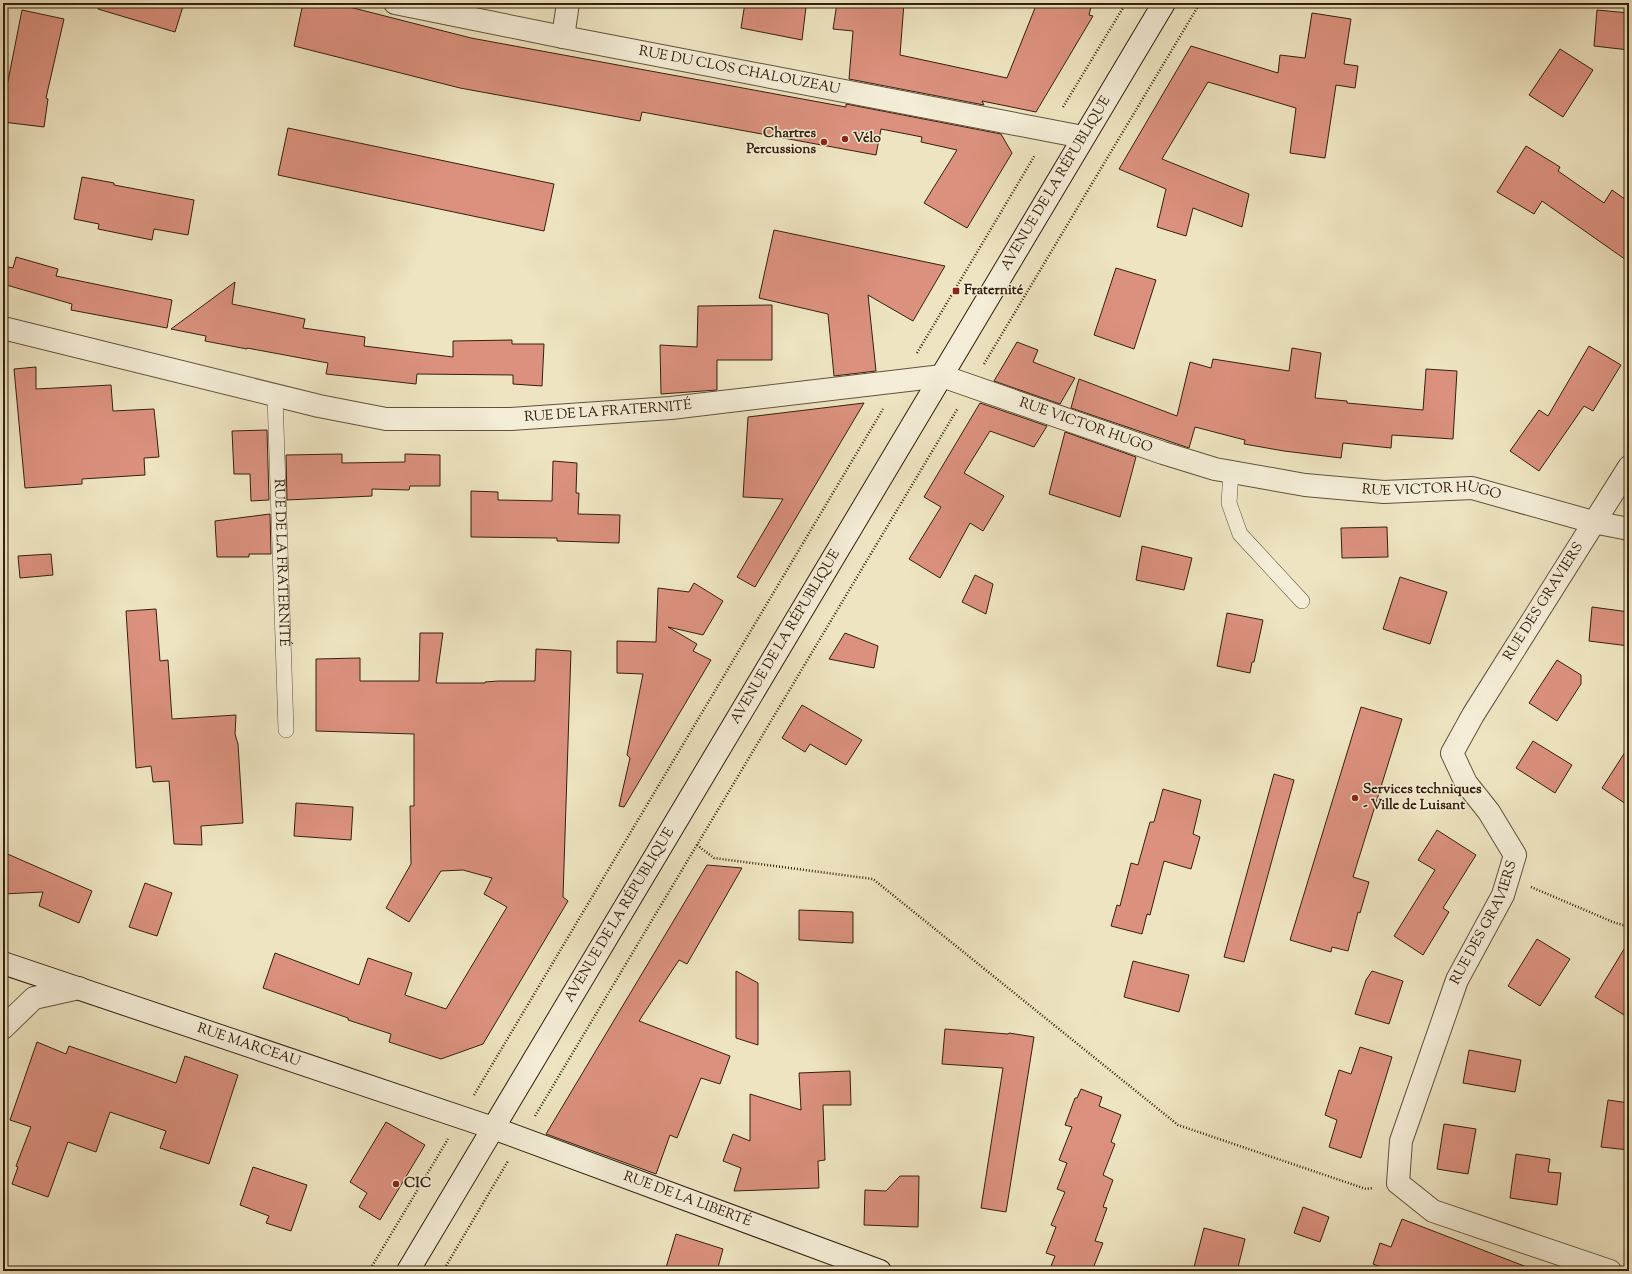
<svg xmlns="http://www.w3.org/2000/svg" width="1632" height="1274" viewBox="0 0 1632 1274" font-family="'Sorts Mill Goudy',serif">
  <style>
    .building { fill: #db917e; stroke: #35200e }
    .lines { fill: none; stroke-linecap: round; stroke-linejoin: round }
    .lane-casing { stroke: #63513b; stroke-width: 16 }
    .street-casing { stroke: #63513b; stroke-width: 24 }
    .secondary-casing { stroke: #35200e; stroke-width: 24 }
    .path { stroke: #35200e; stroke-width: 2.5; stroke-dasharray: 1 2; stroke-linecap: butt }
    .lane { stroke: #f4edd7; stroke-width: 15 }
    .street { stroke: #f4edd7; stroke-width: 22 }
    .secondary { stroke: #f4edd7; stroke-width: 22 }
    .poi-dot { fill: #8f2418; stroke: #f4edd7; stroke-width: 1.5 }
    .labels { text-anchor: middle; dominant-baseline: central; stroke-width: 3; stroke-linejoin: round; paint-order: stroke }
    .street-label { font-size: 14px; fill: #35200e; stroke: #f4edd7 }
    .poi-label { font-size: 14px; font-weight: bold; fill: #35200e; stroke: #f4edd7; text-anchor: start }
  </style>
  <rect width="100%" height="100%" fill="#eee4c1"/>
  <filter id="stains"><feTurbulence type="fractalNoise" baseFrequency=".005" numOctaves="4"/><feColorMatrix values="0 0 0 0 .2 0 0 0 0 .09 0 0 0 0 .02 0 0 0 .5 -.17"/></filter>
  <radialGradient id="worn" r=".72"><stop offset=".6" stop-color="#630" stop-opacity="0"/><stop offset="1" stop-color="#630" stop-opacity=".3"/></radialGradient>
  <!-- building -->
  <g class="building">
    <path d="M98 3H184L175 32 98 9Z"/>
    <path d="M303 3H334L471 38 846 107V104L1001 134 1012 153 967 228 924 203 957 150 921 142 922 137 881 129 876 155 642 112 640 121 460 88 294 46Z"/>
    <path d="M745 3H784L806 7 802 40 741 28Z"/>
    <path d="M837 3H904L900 55 1007 78 1037 3H1092L1089 15 1093 16 1036 112 982 101 984 105 849 79 853 31 833 29Z"/>
    <path d="M22 10 64 19 46 98 48 99 44 127 3 122V91H6Z"/>
    <path d="M1597 10 1629 13V50L1594 46Z"/>
    <path d="M1312 13 1351 19 1344 64 1358 66 1355 88 1336 85 1325 158 1290 153 1296 108 1208 82 1162 159 1249 194 1242 227 1193 208 1186 236 1157 227 1166 189 1119 169 1191 46 1278 73 1280 55 1305 58Z"/>
    <path d="M1560 49 1593 70 1563 117 1529 95Z"/>
    <path d="M288 128 554 184 544 231 278 175Z"/>
    <path d="M1526 146 1560 167 1558 171 1604 203 1612 190 1629 202V262L1542 201 1534 214 1497 192Z"/>
    <path d="M82 177 114 183V185L194 200 188 235 154 229 152 240 98 229 99 224 74 219Z"/>
    <path d="M774 230 945 266 913 321 868 295 876 371 834 376 828 314 759 298Z"/>
    <path d="M16 257 58 269 56 276 172 300 167 328 71 310 72 304 3 284V266L13 268Z"/>
    <path d="M1116 268 1156 280 1134 349 1094 335Z"/>
    <path d="M235 282 232 304 305 319 303 328 365 337 364 346 453 357V341L512 340V344H544L542 386 513 384V375L417 374 416 384 326 374 328 363 247 348V349L205 341 206 336 171 329Z"/>
    <path d="M772 305V360H717V390L661 394 660 345 697 347 698 306Z"/>
    <path d="M1017 342 1038 350 1033 362 1075 378 1060 404 994 381Z"/>
    <path d="M1589 346 1621 365 1593 411 1584 406 1539 471 1510 451 1539 410 1548 416Z"/>
    <path d="M1292 348 1321 353 1315 398 1347 401V403L1423 410 1426 369 1457 371 1453 439 1392 435 1391 448 1343 443 1341 458 1284 451 1244 444 1245 440 1195 427 1189 448 1071 408 1079 379 1177 416 1190 362 1211 368 1213 359 1289 371Z"/>
    <path d="M36 367V389L111 385 113 411 154 409 159 457 144 458 145 475 82 479V484L25 488 14 369Z"/>
    <path d="M864 403 755 587 737 577 783 499 743 497 748 417Z"/>
    <path d="M980 403 1047 426 1034 447 990 431 964 473 1004 496 983 531 970 523 940 578 909 559 941 507 924 497Z"/>
    <path d="M267 430 269 500 251 501 250 474H234L232 431Z"/>
    <path d="M1065 432 1136 457 1120 517 1049 494Z"/>
    <path d="M342 454V463L405 462V454L440 455V486H410L409 490 372 489V496L287 500 286 455Z"/>
    <path d="M553 461 577 463 576 493H579L578 514 620 515 619 543 557 541V538L471 537V491L498 492V500L552 501Z"/>
    <path d="M270 514 271 554H249V557H217L215 521Z"/>
    <path d="M1387 527 1388 557 1342 558 1341 528Z"/>
    <path d="M1142 546 1192 558 1184 590 1136 580Z"/>
    <path d="M51 554 53 575 20 578 18 556Z"/>
    <path d="M975 575 993 584 986 614 962 602Z"/>
    <path d="M1400 577 1447 592 1430 644 1383 629Z"/>
    <path d="M694 583 723 601 703 635 668 627 697 644 693 651 711 660 624 807 619 806 630 758 627 755 643 674 617 673V641L656 642 658 588 689 592Z"/>
    <path d="M1592 607 1629 612V646L1589 641Z"/>
    <path d="M156 609 160 661 168 660 172 719 236 715 235 734 238 744 243 823 201 826 202 845 174 844 169 781 153 782 151 766 136 768 126 611Z"/>
    <path d="M1227 613 1263 620 1254 662H1252L1250 673 1217 666Z"/>
    <path d="M420 633H443L436 683H485V682L498 681H535L536 649 571 651 563 897 568 901 483 1044 441 1059 389 1042 391 1034 348 1020V1018L263 988 275 953 359 985 368 958 412 973 405 995 446 1009 507 907 484 894 492 878 463 870 441 871 409 922 386 908 411 864 410 806H414V734L316 731V659L360 658V681H419Z"/>
    <path d="M845 633 878 646 874 668 829 659Z"/>
    <path d="M1557 660 1581 675V684L1557 721 1529 703Z"/>
    <path d="M802 705 862 740 846 765 810 744 805 752 782 738Z"/>
    <path d="M1361 707 1402 719 1353 877 1369 882 1360 913 1358 912 1348 951 1332 947 1331 952 1290 940Z"/>
    <path d="M1533 741 1572 765 1555 793 1516 768Z"/>
    <path d="M1629 746V806L1602 788Z"/>
    <path d="M1274 774 1294 780 1244 962 1224 957Z"/>
    <path d="M1163 789 1201 800 1193 834 1200 837 1191 869 1164 861 1150 915 1147 914 1142 934 1111 926 1117 905 1120 906 1131 863 1138 865 1150 822H1154Z"/>
    <path d="M296 803 353 807 351 840 294 836Z"/>
    <path d="M1437 830 1476 855 1443 908 1449 912 1423 955 1394 936 1435 870 1418 860Z"/>
    <path d="M3 852 92 891 79 923 39 906 43 892 3 894Z"/>
    <path d="M707 865 742 868 687 964 679 960 639 1021 730 1056 720 1084 701 1078 677 1138 670 1135 656 1174 546 1134Z"/>
    <path d="M145 883 172 893 157 936 129 927Z"/>
    <path d="M799 910 853 912V943L799 940Z"/>
    <path d="M1537 939 1570 959 1540 1006 1508 986Z"/>
    <path d="M1629 941V1018L1595 997Z"/>
    <path d="M1133 961 1189 975 1179 1012 1124 997Z"/>
    <path d="M736 971 758 983V1045L736 1038Z"/>
    <path d="M1372 971 1403 981 1389 1024 1355 1014 1366 980Z"/>
    <path d="M945 1029 1008 1034 1009 1033 1034 1037 1006 1212 981 1208 1003 1068 942 1064Z"/>
    <path d="M37 1042 66 1054 69 1046 176 1083 185 1056 238 1075 209 1164 160 1148 166 1131 110 1112 96 1152 68 1142 48 1197 12 1184 18 1167 16 1166 31 1127 10 1120Z"/>
    <path d="M1360 1047 1392 1057 1361 1158 1329 1147 1337 1120 1325 1115 1339 1070 1351 1074Z"/>
    <path d="M1469 1050 1521 1060 1515 1092 1463 1083Z"/>
    <path d="M850 1071 851 1105H823L825 1160 818 1161 819 1188 734 1191 741 1168 723 1161 733 1134 750 1141V1094L801 1110 799 1073Z"/>
    <path d="M1081 1089 1102 1097 1099 1106 1121 1115 1111 1142 1115 1144 1103 1175 1113 1180 1103 1207 1107 1208 1095 1241 1103 1243 1092 1271H1049L1055 1256 1046 1253 1056 1227 1051 1225 1065 1192 1057 1189 1067 1163 1059 1160 1072 1127 1065 1125 1075 1098H1077Z"/>
    <path d="M1608 1100 1629 1103V1150L1601 1147Z"/>
    <path d="M386 1122 425 1145 380 1220 359 1207 367 1193 350 1182Z"/>
    <path d="M1444 1124 1476 1129 1468 1174 1437 1169Z"/>
    <path d="M1516 1154 1550 1159 1548 1172 1561 1173 1557 1205 1510 1198Z"/>
    <path d="M253 1167 307 1185 291 1231 266 1223 269 1216 240 1205Z"/>
    <path d="M900 1176H919L918 1227 864 1225 865 1190 886 1191Z"/>
    <path d="M1303 1207 1329 1217 1320 1242 1294 1233Z"/>
    <path d="M1402 1219 1532 1269V1271H1392L1373 1264 1380 1243 1391 1247Z"/>
    <path d="M1204 1228 1245 1239 1237 1271H1193Z"/>
    <path d="M676 1234 723 1249 717 1271H665Z"/>
  </g>
  <g class="lines">
    <defs>
      <g id="lane">
        <path id="s1" d="M275 396 286 730"/>
        <path d="M1231 472 1229 503 1240 534 1302 601"/>
      </g>
      <g id="street">
        <path id="s2" d="M395 3 563 37 1083 137"/>
        <path d="M563 37 568 3"/>
        <path id="s3" d="M3 328 319 406 386 419H511L671 408 942 376 1163 453 1215 469 1305 485 1384 492 1472 488 1593 522 1629 529"/>
        <path d="M3 1028 34 998 79 988"/>
        <path id="s4" d="M1610 1271 1433 1211 1398 1183 1401 1141 1457 980 1503 895 1515 855 1489 812 1466 783 1452 753 1473 715 1629 467"/>
      </g>
      <g id="secondary">
        <path id="s5" d="M3 963 493 1128 880 1271"/>
        <path id="s6" d="M408 1271 1164 3"/>
      </g>
    </defs>
    <!-- lane casing -->
    <use href="#lane" class="lane-casing"/>
    <!-- street casing -->
    <use href="#street" class="street-casing"/>
    <!-- secondary casing -->
    <use href="#secondary" class="secondary-casing"/>
    <!-- path -->
    <g class="path">
      <path d="M1063 107 1126 3"/>
      <path d="M917 353 1035 155"/>
      <path d="M984 364 1200 3"/>
      <path d="M697 845 714 858 873 879 1178 1125 1366 1189 1373 1188"/>
      <path d="M1531 887 1613 922 1629 927"/>
      <path d="M474 1095 883 409"/>
      <path d="M535 1116 958 408"/>
      <path d="M369 1271 448 1139"/>
      <path d="M443 1271 508 1161"/>
    </g>
    <!-- lane -->
    <use href="#lane" class="lane"/>
    <!-- street -->
    <use href="#street" class="street"/>
    <!-- secondary -->
    <use href="#secondary" class="secondary"/>
  </g>
  <!-- markers -->
  <g class="poi-dot">
    <circle cx="845" cy="139" r="4"/>
    <circle cx="824" cy="142" r="4"/>
    <rect x="952" y="287" width="8" height="8" rx="2"/>
    <circle cx="1355" cy="798" r="4"/>
    <circle cx="396" cy="1184" r="4"/>
  </g>
  <g class="labels">
    <!-- street labels -->
    <g class="street-label">
      <text stroke="none"><textPath href="#s2" startOffset="351">RUE DU CLOS CHALOUZEAU</textPath></text>
      <text stroke="none"><textPath href="#s6" startOffset="1266">AVENUE DE LA RÉPUBLIQUE</textPath></text>
      <text stroke="none"><textPath href="#s3" startOffset="616">RUE DE LA FRATERNITÉ</textPath></text>
      <text stroke="none"><textPath href="#s3" startOffset="1104">RUE VICTOR HUGO</textPath></text>
      <text stroke="none"><textPath href="#s3" startOffset="1459">RUE VICTOR HUGO</textPath></text>
      <text stroke="none"><textPath href="#s1" startOffset="167">RUE DE LA FRATERNITÉ</textPath></text>
      <text stroke="none"><textPath href="#s4" startOffset="880">RUE DES GRAVIERS</textPath></text>
      <text stroke="none"><textPath href="#s6" startOffset="738">AVENUE DE LA RÉPUBLIQUE</textPath></text>
      <text stroke="none"><textPath href="#s6" startOffset="414">AVENUE DE LA RÉPUBLIQUE</textPath></text>
      <text stroke="none"><textPath href="#s4" startOffset="508">RUE DES GRAVIERS</textPath></text>
      <text stroke="none"><textPath href="#s5" startOffset="259">RUE MARCEAU</textPath></text>
      <text stroke="none"><textPath href="#s5" startOffset="724">RUE DE LA LIBERTÉ</textPath></text>
    </g>
    <!-- poi labels -->
    <g class="poi-label">
      <text x="816" y="134" text-anchor="end">Chartres<tspan x="816" dy="16">Percussions</tspan></text>
      <text x="853" y="139">Vélo</text>
      <text x="964" y="291">Fraternité</text>
      <text x="1363" y="790">Services techniques<tspan x="1363" dy="16">- Ville de Luisant</tspan></text>
      <text x="404" y="1184">CIC</text>
    </g>
  </g>
  <!-- margin -->
  <rect width="1632" height="1274" fill="none" stroke="#eee4c1" stroke-width="16"/>
  <rect x="4" y="4" width="1624" height="1266" fill="none" stroke="#35200e" stroke-width="2"/>
  <rect x="8" y="8" width="1616" height="1258" fill="none" stroke="#35200e"/>
  <rect width="100%" height="100%" filter="url(#stains)"/>
  <rect width="100%" height="100%" fill="url(#worn)"/>
</svg>
